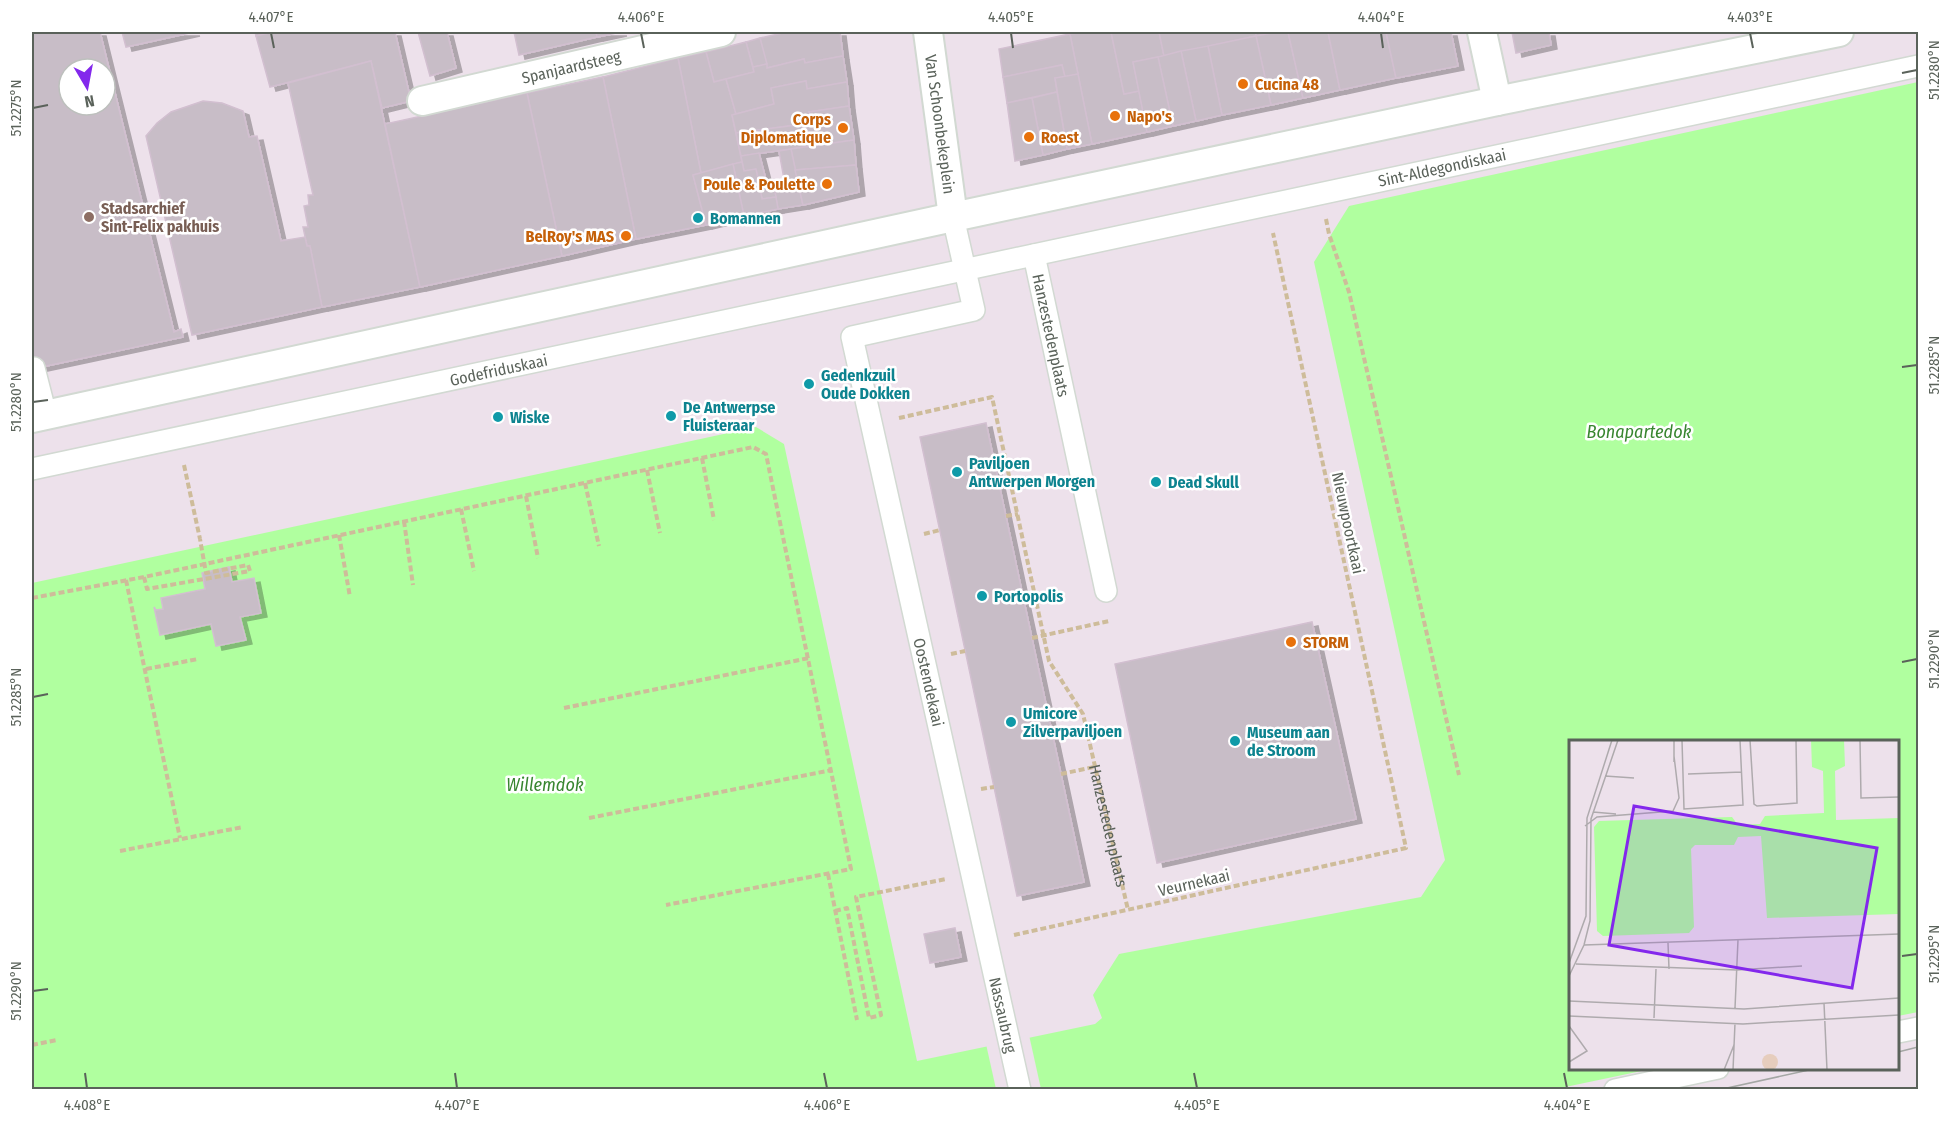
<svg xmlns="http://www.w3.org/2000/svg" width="1950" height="1121" viewBox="0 0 1950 1121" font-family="'Fira Sans Condensed',sans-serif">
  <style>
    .water { fill: #b0ff9f }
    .pier { fill: #ede1eb }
    .building { fill: #c8bdc7; stroke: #d2bfd0; stroke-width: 1.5; fill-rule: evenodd; filter: url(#shadow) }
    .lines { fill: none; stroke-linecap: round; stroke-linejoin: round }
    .pedestrian-casing { stroke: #d2d9d2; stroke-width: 24 }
    .minor-casing { stroke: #d2d9d2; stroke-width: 32 }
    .path { stroke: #cebc9a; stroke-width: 4; stroke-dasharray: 6 3; stroke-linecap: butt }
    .pedestrian { stroke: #fff; stroke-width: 21 }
    .minor { stroke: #fff; stroke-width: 28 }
    .tram { stroke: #a4a7a4; stroke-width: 1.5 }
    .path-bridge { stroke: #cebc9a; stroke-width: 4; stroke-dasharray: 6 3; stroke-linecap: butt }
    .ticks { fill: none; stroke: #5a625a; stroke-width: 2 }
    .food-dot { fill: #e8710a; stroke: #fff; stroke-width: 2 }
    .education-dot { fill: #8d6e63; stroke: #fff; stroke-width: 2 }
    .culture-dot { fill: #0f9aa8; stroke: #fff; stroke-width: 2 }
    .labels { text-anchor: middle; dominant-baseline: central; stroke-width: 5; stroke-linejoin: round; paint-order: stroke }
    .street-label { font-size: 16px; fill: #5a625a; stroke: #fff }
    .food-label { font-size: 16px; font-weight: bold; fill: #c56008; stroke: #fff; text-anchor: start }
    .education-label { font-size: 16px; font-weight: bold; fill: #785e54; stroke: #fff; text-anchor: start }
    .culture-label { font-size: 16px; font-weight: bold; fill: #0d838f; stroke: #fff; text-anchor: start }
    .water-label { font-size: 18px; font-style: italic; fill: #388630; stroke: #fff }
    .inset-road { fill: none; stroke: #aeaaad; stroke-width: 1.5 }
    .view { fill: #8328ec; fill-opacity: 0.15; stroke: #8328ec; stroke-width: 3 }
    .inset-edge { fill: none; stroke: #5a625a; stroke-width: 3 }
    .neatline { fill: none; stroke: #5a625a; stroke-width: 2 }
    .ticks-label { font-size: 15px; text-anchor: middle; fill: #5a625a }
  </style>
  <defs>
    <filter id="shadow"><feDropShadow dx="6" dy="4" stdDeviation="0" flood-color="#0004"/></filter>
  </defs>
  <rect width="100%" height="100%" fill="#ede1eb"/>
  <!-- water -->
  <path class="water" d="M1918 82V1012L1898 1016V742H1570V1068L1651 1069 1551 1090 32 1089V583L756 427 784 444 917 1061 1095 1024 1102 1018 1093 995 1119 954 1421 897 1445 860 1314 262 1349 206Z"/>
  <!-- pier -->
  <path class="pier" d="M1029 1035 1041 1089H996L986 1044Z"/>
  <!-- building -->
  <g class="building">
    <path d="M32 32H100L174 332 181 329 183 337 32 369ZM69 69H105V105H69Z"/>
    <path d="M122 32H194L126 47Z"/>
    <path d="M255 32H273L256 36Z"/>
    <path d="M273 32H395L411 101 382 108 371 61 270 87 256 36Z"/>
    <path d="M418 32H447L456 68 430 76Z"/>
    <path d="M514 32H596L597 37 519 55Z"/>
    <path d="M596 32H621L597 37Z"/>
    <path d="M787 32H840L843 56 805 63 804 59 767 68 760 38Z"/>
    <path d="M1084 32H1111L1124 94 1139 91 1147 132 1092 144 1070 34Z"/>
    <path d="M1111 32H1159L1164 56 1133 62 1139 91 1124 94Z"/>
    <path d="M1159 32H1256V36L1164 56Z"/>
    <path d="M1256 32H1277L1256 36Z"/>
    <path d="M1277 32H1288L1303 98 1271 105 1256 36Z"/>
    <path d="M1288 32H1328L1340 90 1303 98Z"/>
    <path d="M1328 32H1386L1396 78 1340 90Z"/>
    <path d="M1386 32H1451L1458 66 1396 78Z"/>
    <path d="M1512 32H1549L1551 45 1516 53Z"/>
    <path d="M1070 34 1078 74 1065 77 1062 65 1003 77 999 49Z"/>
    <path d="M1256 36 1271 105 1222 115 1208 46Z"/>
    <path d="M760 38 767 64 753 67 746 42Z"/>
    <path d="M746 42 754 72 714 82 706 52Z"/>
    <path d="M1208 46 1222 115 1196 121 1181 51Z"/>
    <path d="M1181 51 1196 121 1173 126 1158 57Z"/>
    <path d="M706 52 714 82 726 79 736 114 732 115 742 162 701 173 678 58Z"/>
    <path d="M843 56 847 82 807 89 806 81 771 88 774 104 736 114 726 79 754 72 753 67 767 64V68L804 59 805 63Z"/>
    <path d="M1158 57 1173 126 1147 132 1133 62Z"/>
    <path d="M678 58 701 173 693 175 706 225 636 239 603 77Z"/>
    <path d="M371 61 420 287 322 307 310 246H307L303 227H308L304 206 309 205 308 195H313L288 83Z"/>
    <path d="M1062 65 1065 77 1055 78 1057 92 1007 103 1003 77Z"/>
    <path d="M1078 74 1092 144 1067 149 1055 78Z"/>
    <path d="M603 77 636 239 562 256 527 93Z"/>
    <path d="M806 81 807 89 847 82 849 106 809 112 811 123 736 133 732 115 774 104 771 88Z"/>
    <path d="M1057 92 1067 149 1043 155 1032 98Z"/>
    <path d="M527 93 562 256 420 287 385 124Z"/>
    <path d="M1032 98 1043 155 1015 161 1007 103Z"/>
    <path d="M203 101 222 103 243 111 249 137 257 136 281 241 305 237 307 246H310L322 307 192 335 146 136 157 123 171 112Z"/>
    <path d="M849 106 854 140 741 156 736 133 811 123 809 112Z"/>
    <path d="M854 140 856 165 795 170 791 149Z"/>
    <path d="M791 149 803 205 778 209 773 182 784 179 779 151Z"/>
    <path d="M759 153 767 184 773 182 776 197 762 199 756 169 744 171 741 156Z"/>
    <path d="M742 162 744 171 756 169 762 199 776 197 778 209 744 216 733 164Z"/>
    <path d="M733 164 744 216 706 225 693 175Z"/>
    <path d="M856 165 859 192 803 205 795 170Z"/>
    <path d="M986 423 1084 882 1017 896 920 437Z"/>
    <path d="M229 567 232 582 254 578 261 613 240 617 246 640 216 646 211 624 160 635 154 607 156 610 163 609 161 598 205 589 202 573Z"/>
    <path d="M1312 622 1356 819 1157 863 1115 664Z"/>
    <path d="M955 928 961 957 930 963 924 934Z"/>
  </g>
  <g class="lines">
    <defs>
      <g id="pedestrian">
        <path id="s2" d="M953 217 974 310 852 337 1020 1090"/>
        <path id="s3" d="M1034 255 1106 591"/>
        <path d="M34 368 46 415"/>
        <path id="s4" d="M32 469C661 336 1289 199 1918 66"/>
        <path d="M1898 1032 1918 1028"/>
        <path d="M1615 1090 1718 1068"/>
      </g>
      <g id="minor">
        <path id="s5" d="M928 32 953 217"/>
        <path d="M1482 32 1497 101"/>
        <path id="s6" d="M422 101 721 32"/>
        <path d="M32 418 953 217 1497 101 1839 32"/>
      </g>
    </defs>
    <!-- pedestrian casing -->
    <use href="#pedestrian" class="pedestrian-casing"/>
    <!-- minor casing -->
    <use href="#minor" class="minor-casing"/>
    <!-- path -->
    <g class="path">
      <path d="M1326 219 1329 234 1349 292 1459 775"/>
      <path id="s1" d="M899 418 992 397 1049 661 1083 714 1128 910"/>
      <path d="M702 458 714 520"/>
      <path d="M184 465 200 539"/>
      <path d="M647 470 660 533"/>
      <path d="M585 483 599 546"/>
      <path d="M526 496 538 558"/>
      <path d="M461 509 474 571"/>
      <path d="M1006 516 1018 514"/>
      <path d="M404 521 413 585"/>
      <path d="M924 534 940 530"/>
      <path d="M339 535 350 597"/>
      <path d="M126 580 180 838"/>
      <path d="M32 598 144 577 753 447 766 454 851 869 666 905"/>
      <path d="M1032 638 1109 621"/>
      <path d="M951 654 965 651"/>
      <path d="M146 669 198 659"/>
      <path d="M564 708 809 658"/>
      <path d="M1061 774 1094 767"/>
      <path d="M981 789 994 787"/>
      <path d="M589 818 832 770"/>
      <path d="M120 851 243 827"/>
      <path d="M828 874 857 1020"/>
      <path d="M835 911 847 908 869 1018 881 1015 856 897 946 879"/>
      <path d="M1014 935 1406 848 1273 233"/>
      <path d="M32 1045 57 1040"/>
    </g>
    <!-- pedestrian -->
    <use href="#pedestrian" class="pedestrian"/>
    <!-- minor -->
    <use href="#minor" class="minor"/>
    <!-- tram -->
    <g class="tram">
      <path d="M1898 1052 1918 1047"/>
      <path d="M1718 1090 1818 1068"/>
    </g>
    <!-- path-bridge -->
    <path class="path-bridge" d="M144 577 147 589 250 571 248 565 206 573 200 539"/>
  </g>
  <!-- ticks -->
  <path class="ticks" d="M271 33 274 48M641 33 644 48M1011 33 1013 48M1381 33 1383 48M1750 33 1753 48M1902 73 1917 70M33 108 48 105M1902 367 1917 365M33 402 48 400M1902 662 1917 659M33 697 48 694M1902 956 1917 954M33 991 48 989M85 1073 87 1088M455 1073 457 1088M824 1073 827 1088M1194 1073 1197 1088M1564 1073 1567 1088"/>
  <!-- markers -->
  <g class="food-dot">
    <circle cx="1243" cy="84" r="6"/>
    <circle cx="1115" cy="116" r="6"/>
    <circle cx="843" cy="128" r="6"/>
    <circle cx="1029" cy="137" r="6"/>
    <circle cx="827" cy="184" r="6"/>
    <circle cx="626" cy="236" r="6"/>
    <circle cx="1291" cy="642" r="6"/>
  </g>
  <circle class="education-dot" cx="89" cy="217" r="6"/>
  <g class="culture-dot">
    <circle cx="698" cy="218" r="6"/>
    <circle cx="809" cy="384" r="6"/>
    <circle cx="671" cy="416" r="6"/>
    <circle cx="498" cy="417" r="6"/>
    <circle cx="957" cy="472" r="6"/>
    <circle cx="1156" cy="482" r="6"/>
    <circle cx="982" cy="596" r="6"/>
    <circle cx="1011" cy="722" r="6"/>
    <circle cx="1235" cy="741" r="6"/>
  </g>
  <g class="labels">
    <!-- street labels -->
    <g class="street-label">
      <text stroke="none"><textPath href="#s6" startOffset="153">Spanjaardsteeg</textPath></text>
      <text stroke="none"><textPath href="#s5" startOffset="93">Van Schoonbekeplein</textPath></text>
      <text stroke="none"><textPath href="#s4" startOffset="1442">Sint-Aldegondiskaai</textPath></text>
      <text stroke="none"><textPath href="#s3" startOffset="82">Hanzestedenplaats</textPath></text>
      <text stroke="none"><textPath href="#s4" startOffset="477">Godefriduskaai</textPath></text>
      <text transform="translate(1348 523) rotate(78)">Nieuwpoortkaai</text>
      <text stroke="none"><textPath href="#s2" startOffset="574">Oostendekaai</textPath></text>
      <text stroke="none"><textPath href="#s1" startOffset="543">Hanzestedenplaats</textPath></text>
      <text transform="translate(1194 883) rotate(-13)">Veurnekaai</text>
      <text stroke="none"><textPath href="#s2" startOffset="915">Nassaubrug</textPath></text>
    </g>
    <!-- food labels -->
    <g class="food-label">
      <text x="1255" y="84">Cucina 48</text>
      <text x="1127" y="116">Napo's</text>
      <text x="831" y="119" text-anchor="end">Corps<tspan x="831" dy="18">Diplomatique</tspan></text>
      <text x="1041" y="137">Roest</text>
      <text x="815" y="184" text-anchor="end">Poule &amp; Poulette</text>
      <text x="614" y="236" text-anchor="end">BelRoy's MAS</text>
      <text x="1303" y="642">STORM</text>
    </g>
    <!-- education labels -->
    <g class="education-label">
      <text x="101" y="208">Stadsarchief<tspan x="101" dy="18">Sint-Felix pakhuis</tspan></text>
    </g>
    <!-- culture labels -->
    <g class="culture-label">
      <text x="710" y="218">Bomannen</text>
      <text x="821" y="375">Gedenkzuil<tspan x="821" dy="18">Oude Dokken</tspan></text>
      <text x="683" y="407">De Antwerpse<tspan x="683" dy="18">Fluisteraar</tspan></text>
      <text x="510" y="417">Wiske</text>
      <text x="969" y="463">Paviljoen<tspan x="969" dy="18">Antwerpen Morgen</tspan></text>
      <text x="1168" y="482">Dead Skull</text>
      <text x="994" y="596">Portopolis</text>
      <text x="1023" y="713">Umicore<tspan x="1023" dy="18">Zilverpaviljoen</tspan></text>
      <text x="1247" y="732">Museum aan<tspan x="1247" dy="18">de Stroom</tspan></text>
    </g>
    <!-- water labels -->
    <g class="water-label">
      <text x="1639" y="432">Bonapartedok</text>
      <text x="545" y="785">Willemdok</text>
    </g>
  </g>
  <!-- overview -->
  <g transform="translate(1569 740)">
    <rect width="330" height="330" fill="#ede1eb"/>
    <path d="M193 322a8 8 0 1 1 16 0a8 8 0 1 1-16 0Z" fill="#e6cdbd"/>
    <path d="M242 0H275L276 26 266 31 267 80 330 78V174L198 178 192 96 169 97 165 105H126L122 109 125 187 120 193 34 196 28 191 25 87 30 81 163 77 169 85 191 84 196 76 255 73 254 31 243 27Z" fill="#b0ff9f"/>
    <path class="inset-road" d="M105 0V22M113 0 115 69 174 65 171 0M181 0 185 64 188 66 228 63 227 0M291 0 292 58 330 57M119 34 173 32M36 36 65 38M24 72 47 74M16 86 28 77 104 71 110 58 105 16M99 203 100 229M15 205 330 194M0 223 17 176 18 78 43 0M7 224 168 230 233 226M0 236 15 205 21 181 22 79 49 0M0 261 175 269 330 258M255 263 258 330M166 268 169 200M0 276 174 284 330 275M85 278 87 229M0 286 18 311 0 322M155 330 165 305M164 330 166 283"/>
    <path class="view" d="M65 66 308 108 283 248 40 205Z"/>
    <rect width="330" height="330" class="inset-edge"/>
  </g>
  <!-- border -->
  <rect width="1950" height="1121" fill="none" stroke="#ffffff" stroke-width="66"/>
  <!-- north arrow -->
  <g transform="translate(87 87) rotate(170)"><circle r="28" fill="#ffffff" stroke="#bdc0bd" stroke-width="1.5"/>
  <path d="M0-4.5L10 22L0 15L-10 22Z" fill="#8328ec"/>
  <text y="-9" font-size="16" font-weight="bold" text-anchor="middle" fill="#5a625a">N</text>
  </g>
  <rect x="33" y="33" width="1884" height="1055" class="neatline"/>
  <g class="ticks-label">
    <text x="271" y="22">4.407°E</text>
    <text x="641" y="22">4.406°E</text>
    <text x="1011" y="22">4.405°E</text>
    <text x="1381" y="22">4.404°E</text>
    <text x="1750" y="22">4.403°E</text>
    <text transform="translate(1934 70) rotate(-90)" y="5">51.2280°N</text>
    <text transform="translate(16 108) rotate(-90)" y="5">51.2275°N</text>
    <text transform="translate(1934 365) rotate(-90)" y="5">51.2285°N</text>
    <text transform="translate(16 402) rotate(-90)" y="5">51.2280°N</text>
    <text transform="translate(1934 659) rotate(-90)" y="5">51.2290°N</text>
    <text transform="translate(16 697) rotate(-90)" y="5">51.2285°N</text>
    <text transform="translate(1934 954) rotate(-90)" y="5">51.2295°N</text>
    <text transform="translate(16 991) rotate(-90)" y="5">51.2290°N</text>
    <text x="87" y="1110">4.408°E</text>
    <text x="457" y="1110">4.407°E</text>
    <text x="827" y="1110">4.406°E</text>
    <text x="1197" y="1110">4.405°E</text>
    <text x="1567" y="1110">4.404°E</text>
  </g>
</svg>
